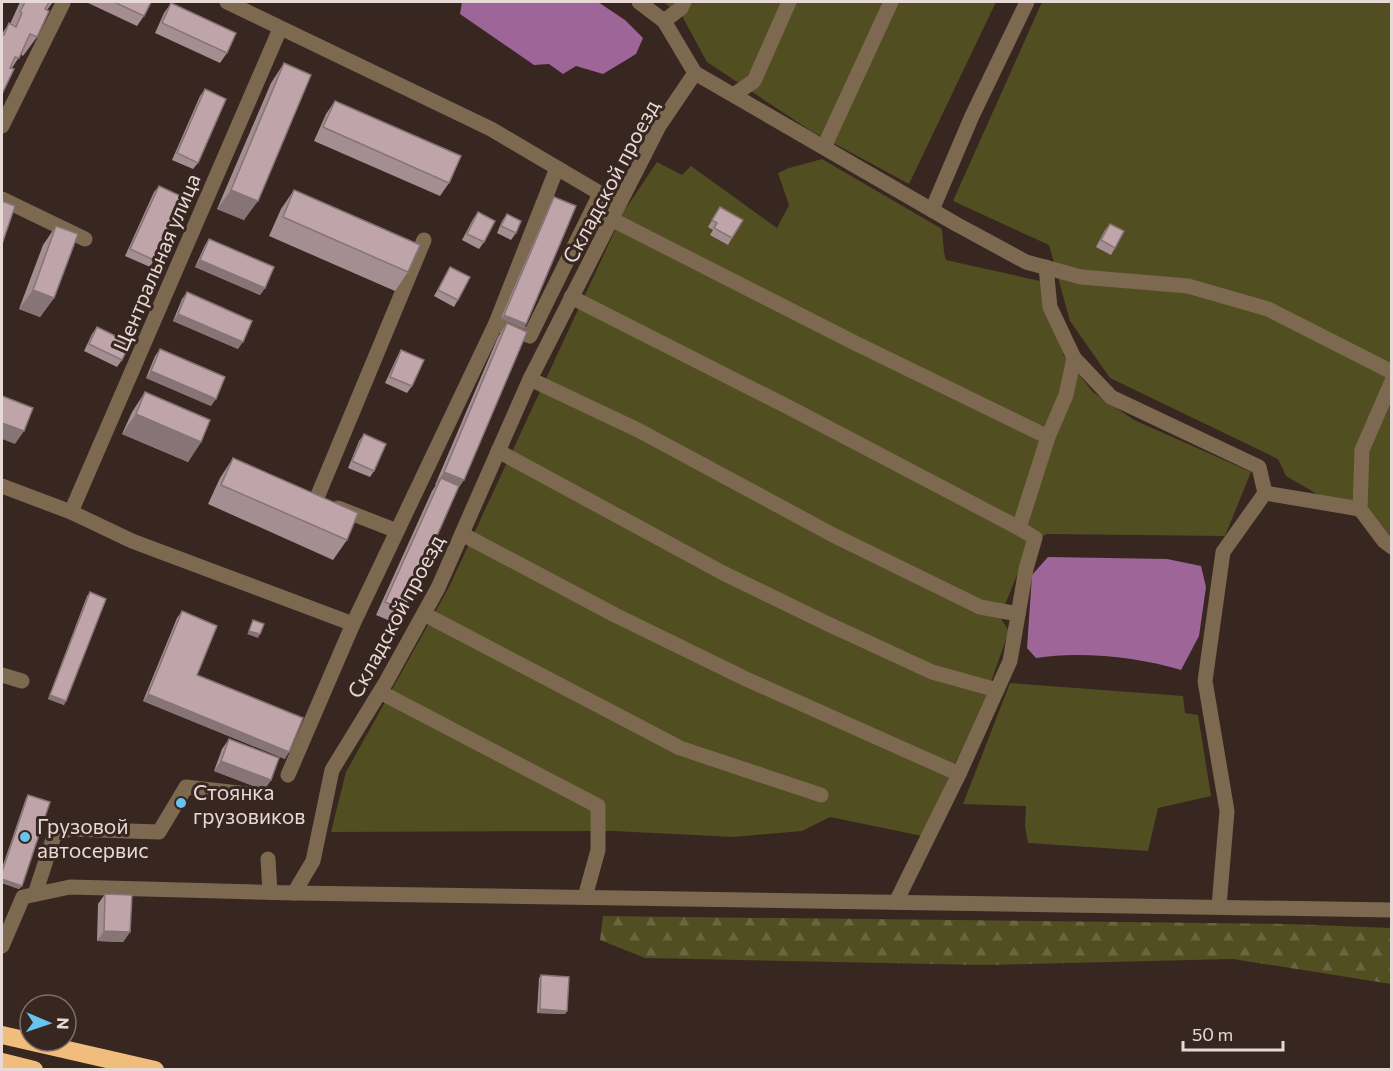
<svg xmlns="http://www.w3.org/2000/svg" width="1393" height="1071" viewBox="0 0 1393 1071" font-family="Commissioner,sans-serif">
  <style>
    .forest { fill: url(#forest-firs) }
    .green { fill: #514e21 }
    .water { fill: #9e6598 }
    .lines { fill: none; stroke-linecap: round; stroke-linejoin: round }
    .minor { stroke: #7d6850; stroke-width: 15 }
    .highway { stroke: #f0bd7d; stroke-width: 18 }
    .wall { fill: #a48e92 }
    .shaded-wall { fill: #867477 }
    .building { fill: #bfa5aa; stroke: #867477; stroke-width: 1.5 }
    .poi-dot { fill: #67c4ef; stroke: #382620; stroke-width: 2 }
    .labels { text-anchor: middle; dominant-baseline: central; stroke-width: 6; stroke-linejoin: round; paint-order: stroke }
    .street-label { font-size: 21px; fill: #e7dad6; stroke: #382620 }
    .poi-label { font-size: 21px; fill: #e7dad6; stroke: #382620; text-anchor: start }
  </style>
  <defs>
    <pattern id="forest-firs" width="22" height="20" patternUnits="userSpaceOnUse" patternTransform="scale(1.5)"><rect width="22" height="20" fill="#514e21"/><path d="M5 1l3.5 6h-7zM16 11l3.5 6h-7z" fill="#6a6740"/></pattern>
  </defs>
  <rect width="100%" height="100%" fill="#382620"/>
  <!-- forest -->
  <path class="forest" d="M603 916 1288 924 1391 928V984L1233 959 983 965 645 958 600 940Z"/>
  <!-- green -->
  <g class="green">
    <path d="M663 2H996L909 184 811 131 707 62 682 16Z"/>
    <path d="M1042 2H1391V537L1286 476 1278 459 1110 378 1070 321 1049 245 953 201Z"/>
    <path d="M822 159 942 229 944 252 946 260 1040 281 1064 356 1093 392 1134 420 1251 472 1225 536 1046 534 1028 548 1000 617 1009 631 986 696 922 836 830 817 802 831 733 837 613 831 331 832 346 772 449 587 624 211 657 162 682 175 691 166 777 228 789 205 778 173 789 168Z"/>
    <path d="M1010 683 1183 696 1185 713 1198 715 1211 796 1158 808 1148 851 1028 843 1025 826 1026 806 963 804Z"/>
  </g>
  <!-- water -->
  <g class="water">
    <path d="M462 2H598L625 20 643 38 636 54 603 74 576 66 563 74 549 64 534 65 460 14Z"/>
    <path d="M1048 557 1167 559 1201 566 1206 587 1199 636 1181 670C1139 657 1080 651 1036 658L1027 648 1032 575Z"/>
  </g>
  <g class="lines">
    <!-- minor -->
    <g class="minor">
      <path d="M227 2 491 129 608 198"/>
      <path d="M639 2 664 21 695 73 956 224 1026 262 1081 277 1188 286 1268 309 1392 372"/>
      <path d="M664 21 681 8 684 2"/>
      <path d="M735 94 754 81 789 2"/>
      <path d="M2 126 63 3"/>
      <path d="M824 147 891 2"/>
      <path d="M2 199 85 239"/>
      <path d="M932 210 972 116 1027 2"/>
      <path d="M611 219 855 343 1048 437"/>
      <path d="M1046 267 1050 307 1074 358 1111 397 1259 467 1265 493 1223 552 1205 681 1227 811 1219 906"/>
      <path d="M571 297 796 411 1019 528"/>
      <path d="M496 323 557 168"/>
      <path d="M530 379 638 430 833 535 980 607 1018 614"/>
      <path d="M1392 381 1362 450 1360 509 1384 541 1392 547"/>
      <path d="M498 451 723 573 826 623 932 672 997 690"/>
      <path d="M2 486 71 512 132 541 353 624 496 323 530 336 600 194"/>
      <path d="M1265 493 1360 509"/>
      <path d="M316 500 424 240"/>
      <path d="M338 508 397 531"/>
      <path d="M71 512 280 29"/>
      <path d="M462 534 615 615 746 679 959 774"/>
      <path d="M424 614 680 748 821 795"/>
      <path d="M2 675 22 681"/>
      <path d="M380 692 598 806V850L585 897"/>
      <path d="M288 775 353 624"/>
      <path d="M268 859 270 892"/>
      <path d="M294 893 1392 910"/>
      <path d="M35 894 54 836 69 829 159 832 186 787 247 794"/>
      <path d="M896 902 959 774 1010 661 1026 569 1035 538 1019 528 1048 437 1066 395 1074 358"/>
      <path d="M2 946 23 897 70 887 294 893 313 861 332 770 386 682 438 588 530 379 659 126 695 73"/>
    </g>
    <!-- highway -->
    <g class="highway">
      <path d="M2 1035 155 1070"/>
      <path d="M2 1062 34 1070"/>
    </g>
  </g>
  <!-- wall -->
  <g class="wall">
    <path d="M20 2H53L47 10 37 37 23 56 21 54 12 68 14 69 2 95V34L9 23 10 24Z"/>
    <path d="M86 2H151L144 16 137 26Z"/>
    <path d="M171 3 227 53 220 63 155 33 164 13Z"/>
    <path d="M284 63 244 220 217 209 271 83Z"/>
    <path d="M205 89 198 163 193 169 172 160 200 96Z"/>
    <path d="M335 101 449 183 440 196 314 141 326 114Z"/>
    <path d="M159 186 154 260 150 267 125 256 154 192Z"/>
    <path d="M294 190 408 272 395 291 269 236 281 209Z"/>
    <path d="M554 197 524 328 501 318 552 200Z"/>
    <path d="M720 207 732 238 728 245 710 235 713 230 708 227Z"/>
    <path d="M478 212 484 242 479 249 462 240 473 219Z"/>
    <path d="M507 214 516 233 511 240 497 233 502 221Z"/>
    <path d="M1110 224 1115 248 1111 255 1096 247 1105 230Z"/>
    <path d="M56 226 54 298 40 317 19 309 43 245Z"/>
    <path d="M209 239 265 288 260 295 195 267 205 245Z"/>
    <path d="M450 267 458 300 454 307 434 296 446 274Z"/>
    <path d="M187 292 238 349 173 321 182 299Z"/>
    <path d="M507 323 464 480 459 486 404 610 395 623 376 615 432 491 436 485H435L498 337Z"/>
    <path d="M97 327 122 360 117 367 84 351 92 334Z"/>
    <path d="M160 349 211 406 146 378 155 356Z"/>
    <path d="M401 350 412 386 407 393 385 383 397 357Z"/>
    <path d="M145 392 201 442 188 462 122 434 132 412Z"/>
    <path d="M364 434 374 471 370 477 348 468 359 441Z"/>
    <path d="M233 458 347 540 333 560 208 504 220 478Z"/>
    <path d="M90 592 64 705 48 699 87 596Z"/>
    <path d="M182 611 197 675 285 759 143 701 177 618Z"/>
    <path d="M229 739 271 780 264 790 214 771 222 749Z"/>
    <path d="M28 795 22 886 19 889 2 883V868L26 798Z"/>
    <path d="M105 894 130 932 123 942 97 941 98 904Z"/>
    <path d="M541 975 567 1011 565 1014 537 1013 539 978Z"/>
  </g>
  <!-- shaded-wall -->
  <g class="shaded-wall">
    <path d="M231 190 258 201 244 220 217 209Z"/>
    <path d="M200 260 265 288 260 295 195 267Z"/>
    <path d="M33 290 54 298 40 317 19 309Z"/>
    <path d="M178 314 243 342 238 349 173 321Z"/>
    <path d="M504 315 526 324 524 328 501 318Z"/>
    <path d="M151 371 216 399 211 406 146 378Z"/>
    <path d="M136 414 201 442 188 462 122 434Z"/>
    <path d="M2 423 24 431 15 444 2 439Z"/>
    <path d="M444 472 464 480 455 493 441 478 436 485H435Z"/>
    <path d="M249 631 260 634 258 638 247 634Z"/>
    <path d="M148 694 289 752 285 759 143 701Z"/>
    <path d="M50 695 66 701 64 705 48 699Z"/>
    <path d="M221 761 271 780 264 790 214 771Z"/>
    <path d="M2 879 22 886 19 889 2 883Z"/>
    <path d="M104 931 130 932 123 942 97 941Z"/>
    <path d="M540 1009 567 1011 565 1014 537 1013Z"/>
  </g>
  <!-- building -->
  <g class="building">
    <path d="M25 2H49L45 9 49 11 37 37 30 34 19 58 15 57 10 68 14 69 2 94V34L4 35 9 23 16 27 22 13 20 12Z"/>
    <path d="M114 2H151L144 16Z"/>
    <path d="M171 3 236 33 227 53 162 23Z"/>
    <path d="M284 63 311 75 258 201 231 190Z"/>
    <path d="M205 89 226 99 198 163 177 153Z"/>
    <path d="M335 101 461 156 449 183 323 127Z"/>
    <path d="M159 186 183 197 154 260 130 249Z"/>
    <path d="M294 190 420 245 408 272 283 217Z"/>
    <path d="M554 197 576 206 526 324 504 315Z"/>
    <path d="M2 201 15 206 2 244Z"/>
    <path d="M720 207 743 220 732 238 714 228 717 223 712 220Z"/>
    <path d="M478 212 495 221 484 242 467 234Z"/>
    <path d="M507 214 521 221 516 233 501 226Z"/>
    <path d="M1110 224 1124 231 1115 248 1101 240Z"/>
    <path d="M56 226 78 234 54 298 33 290Z"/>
    <path d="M209 239 274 267 265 288 200 260Z"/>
    <path d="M450 267 470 277 458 300 438 290Z"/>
    <path d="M187 292 252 321 243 342 178 314Z"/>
    <path d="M507 323 527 332 464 480 444 472Z"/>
    <path d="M97 327 130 343 122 360 89 344Z"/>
    <path d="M160 349 225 377 216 399 151 371Z"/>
    <path d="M401 350 424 360 412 386 390 377Z"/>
    <path d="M145 392 210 420 201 442 136 414Z"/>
    <path d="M2 396 33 408 24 431 2 423Z"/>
    <path d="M364 434 386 444 374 471 352 461Z"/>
    <path d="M233 458 358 513 347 540 221 485Z"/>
    <path d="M441 478 459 486 404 610 385 602Z"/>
    <path d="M90 592 106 599 66 701 50 695Z"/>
    <path d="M182 611 217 626 197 675 303 718 289 752 148 694Z"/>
    <path d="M253 620 264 624 260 634 249 631Z"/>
    <path d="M229 739 279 758 271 780 221 761Z"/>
    <path d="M28 795 50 802 22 886 2 879V872Z"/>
    <path d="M105 894 132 895 130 932 104 931Z"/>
    <path d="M541 975 569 977 567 1011 540 1009Z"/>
  </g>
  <!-- markers -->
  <g class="poi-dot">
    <circle cx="181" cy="803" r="6"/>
    <circle cx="25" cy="837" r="6"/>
  </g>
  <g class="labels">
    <!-- street labels -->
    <g class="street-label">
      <text transform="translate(610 181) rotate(-62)">Складской проезд</text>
      <text transform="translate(156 262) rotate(-67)">Центральная улица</text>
      <text transform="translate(395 616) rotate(-62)">Складской проезд</text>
    </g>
    <!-- poi labels -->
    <g class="poi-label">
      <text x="193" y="791">Стоянка<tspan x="193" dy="24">грузовиков</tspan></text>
      <text x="37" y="825">Грузовой<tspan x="37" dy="24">автосервис</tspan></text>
    </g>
  </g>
  <!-- border -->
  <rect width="1393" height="1071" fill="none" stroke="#e7dad6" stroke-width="6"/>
  <!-- north arrow -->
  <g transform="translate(48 1023) rotate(92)"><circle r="28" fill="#382620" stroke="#7e6e69" stroke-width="1.5"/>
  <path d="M0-4.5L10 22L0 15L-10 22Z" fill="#67c4ef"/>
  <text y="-9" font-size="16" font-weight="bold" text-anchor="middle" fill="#e7dad6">N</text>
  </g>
  <!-- scale -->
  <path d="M1183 1041v9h100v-9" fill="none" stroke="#e7dad6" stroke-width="3"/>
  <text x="1192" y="1041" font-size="18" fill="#e7dad6" stroke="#382620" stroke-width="4.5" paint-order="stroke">50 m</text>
</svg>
